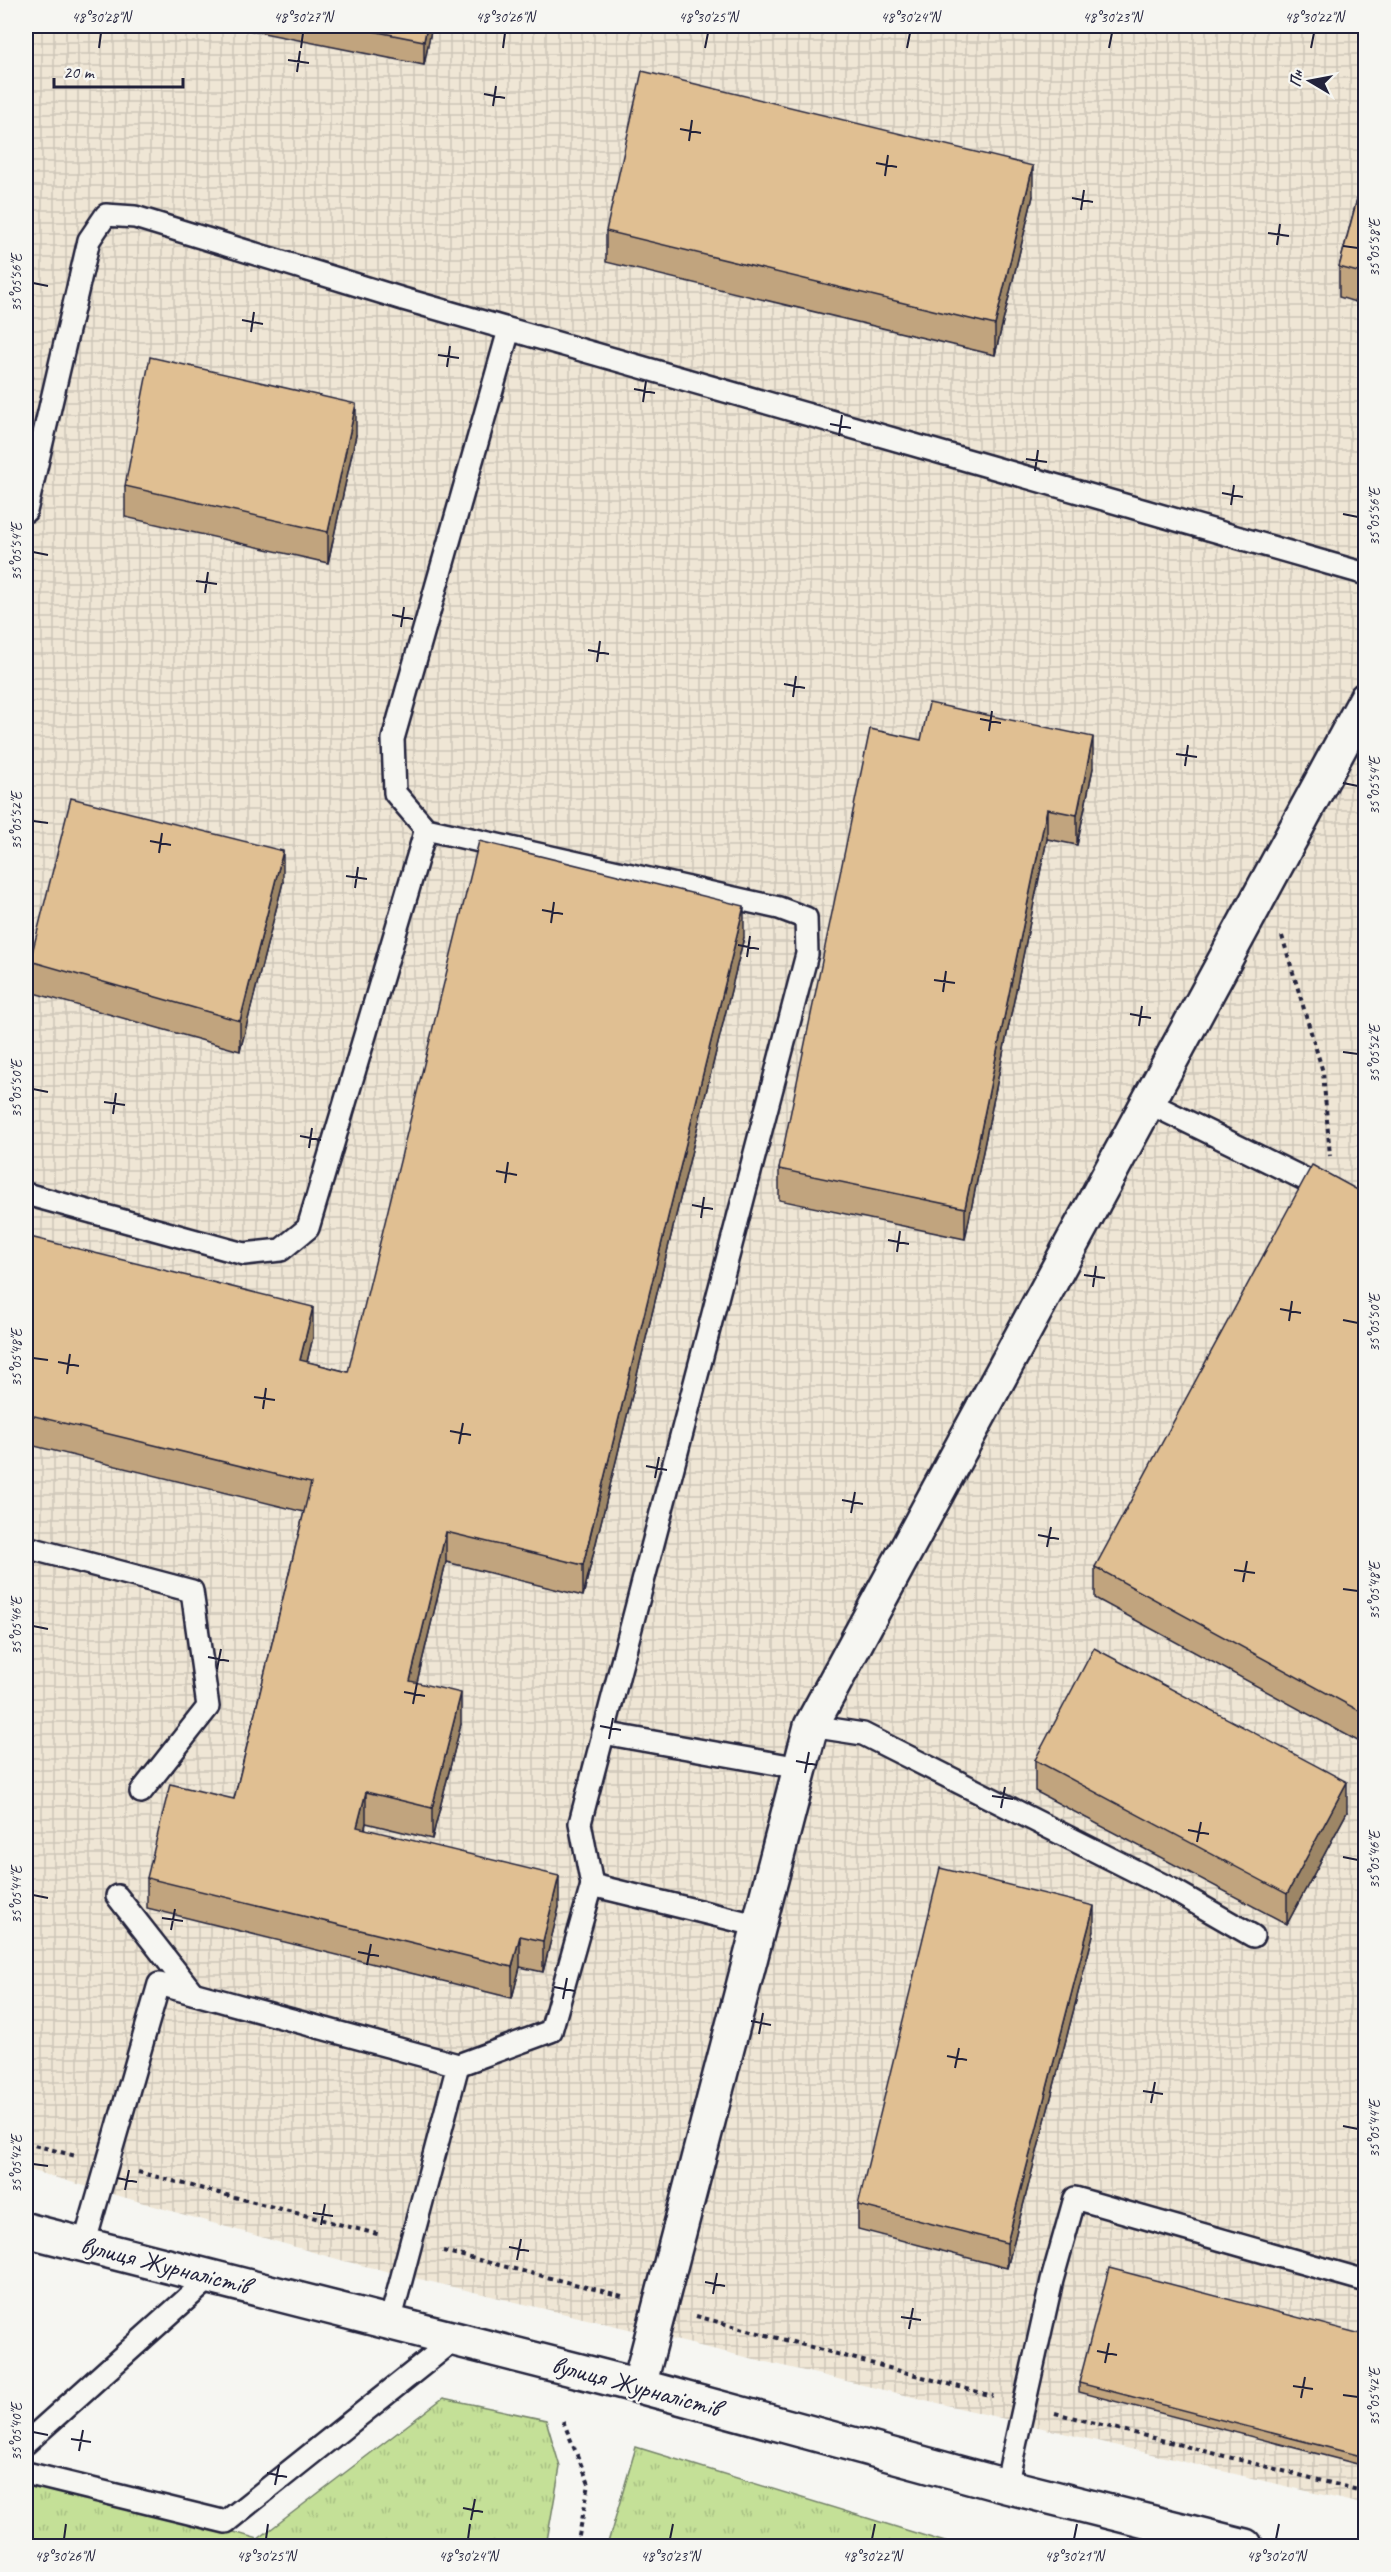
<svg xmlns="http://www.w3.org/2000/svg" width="1391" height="2572" viewBox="0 0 1391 2572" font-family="Caveat,sans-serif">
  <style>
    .industrial { fill: url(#industrial-grid) }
    .grass { fill: url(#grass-tufts); stroke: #738169; stroke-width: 1.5 }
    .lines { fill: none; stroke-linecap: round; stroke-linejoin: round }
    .lane-casing { stroke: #22223b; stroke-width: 26 }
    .street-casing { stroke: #22223b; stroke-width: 38 }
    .secondary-casing { stroke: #22223b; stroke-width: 38 }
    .path { stroke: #22223b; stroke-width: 4; stroke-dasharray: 4.5 4.5; stroke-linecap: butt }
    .lane { stroke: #f6f6f2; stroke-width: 21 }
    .street { stroke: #f6f6f2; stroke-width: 33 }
    .secondary { stroke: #f6f6f2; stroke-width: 33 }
    .wall { fill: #c1a47e; stroke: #22223b; stroke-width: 1.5 }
    .shaded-wall { fill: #9d8666; stroke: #22223b; stroke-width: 1.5 }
    .building { fill: #e0bf92; stroke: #22223b; stroke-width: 1.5 }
    .ticks { fill: none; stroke: #22223b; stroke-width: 2 }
    .labels { text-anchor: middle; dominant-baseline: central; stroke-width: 4.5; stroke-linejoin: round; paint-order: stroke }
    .street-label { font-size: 26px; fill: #22223b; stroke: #f6f6f2 }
    .neatline { fill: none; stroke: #22223b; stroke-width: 2 }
    .ticks-label { font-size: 15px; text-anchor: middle; fill: #22223b }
  </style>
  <defs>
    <pattern id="industrial-grid" width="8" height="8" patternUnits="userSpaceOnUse" patternTransform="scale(1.5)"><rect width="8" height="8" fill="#efe6d5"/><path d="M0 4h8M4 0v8" fill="none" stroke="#cdc5b8"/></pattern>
    <pattern id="grass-tufts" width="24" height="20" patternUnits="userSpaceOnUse" patternTransform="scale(1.5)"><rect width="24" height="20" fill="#c4e097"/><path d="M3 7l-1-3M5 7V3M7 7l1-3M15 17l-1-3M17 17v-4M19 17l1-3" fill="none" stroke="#a8c083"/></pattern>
  </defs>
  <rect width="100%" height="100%" fill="#f6f6f2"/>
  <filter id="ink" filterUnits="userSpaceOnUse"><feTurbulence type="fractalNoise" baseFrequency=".0167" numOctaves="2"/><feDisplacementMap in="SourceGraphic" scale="12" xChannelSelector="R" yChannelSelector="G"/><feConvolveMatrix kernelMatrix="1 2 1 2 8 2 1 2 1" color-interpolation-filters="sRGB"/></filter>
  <g filter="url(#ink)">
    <!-- industrial -->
    <path class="industrial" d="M26 26H1365V2505L344 2261 26 2169Z"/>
    <!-- grass -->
    <g class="grass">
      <path d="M443 2398 546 2420 560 2467 546 2546H26V2480L42 2477 258 2539Z"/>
      <path d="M636 2447 958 2546H607Z"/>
    </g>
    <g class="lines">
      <defs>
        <g id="lane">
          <path d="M509 330 393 739 395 793 426 829 779 908 806 918 807 954 580 1823 592 1885"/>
          <path d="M26 511 89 240 106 215 135 217 403 299 1366 574"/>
          <path d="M1147 1102 1329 1191"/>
          <path d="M26 1194 244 1254 281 1250 308 1228 426 829"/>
          <path d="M26 1547 192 1591 208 1707 141 1792"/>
          <path d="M811 1726 863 1734 1175 1891 1253 1936"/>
          <path d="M603 1733 800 1768"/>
          <path d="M117 1896 193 1993"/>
          <path d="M458 2065 551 2031 592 1885 760 1926"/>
          <path d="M84 2245 159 1984 458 2065 390 2322"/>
          <path d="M26 2443 211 2277"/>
          <path d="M26 2473 226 2522 455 2339"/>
          <path d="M1006 2486 1052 2280 1075 2198 1366 2281"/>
        </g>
        <path id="street" d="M639 2386 811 1726 1366 699"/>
        <path id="secondary" d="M26 2230 639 2386 1006 2486 1245 2546"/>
      </defs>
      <!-- lane casing -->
      <use href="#lane" class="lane-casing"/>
      <!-- street casing -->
      <use href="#street" class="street-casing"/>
      <!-- secondary casing -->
      <use href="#secondary" class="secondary-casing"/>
      <!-- path -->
      <g class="path">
        <path d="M1282 936 1323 1072 1330 1156"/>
        <path d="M26 2143 76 2156"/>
        <path d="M138 2172 381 2235"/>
        <path d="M443 2251 622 2296"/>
        <path d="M696 2316 993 2396"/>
        <path d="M1055 2413 1366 2492"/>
        <path d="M563 2421 589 2484 577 2546"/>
      </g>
      <!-- lane -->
      <use href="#lane" class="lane"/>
      <!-- street -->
      <use href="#street" class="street"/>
      <!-- secondary -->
      <use href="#secondary" class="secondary"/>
    </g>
    <!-- wall -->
    <g class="wall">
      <path d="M228 26H432L424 65Z"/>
      <path d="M1365 169V305L1339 297V267Z"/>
      <path d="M1033 196 995 355 606 262V231Z"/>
      <path d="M356 435 328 563 125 517V486Z"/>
      <path d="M921 740 1093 768 1077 845 1047 839 965 1239 779 1200V1169Z"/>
      <path d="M283 882 240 1051 30 992V961Z"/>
      <path d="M744 937 583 1596 446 1562 417 1682 461 1724 432 1839 366 1823 365 1829 559 1907 543 1972 520 1967 512 1998 147 1908V1878L234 1799 304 1512 26 1444V1236L313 1337 307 1362 348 1372Z"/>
      <path d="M1365 1194V1745L1095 1598V1567Z"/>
      <path d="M1035 1760 1347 1812 1287 1924 1035 1791Z"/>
      <path d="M1094 1931 1007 2268 858 2229V2205Z"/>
      <path d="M1365 2335V2466L1079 2392V2383Z"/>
    </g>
    <!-- shaded-wall -->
    <g class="shaded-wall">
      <path d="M427 26H432L424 65V41Z"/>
      <path d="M1033 166V196L995 355V325Z"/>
      <path d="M32 345V376L26 402V372Z"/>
      <path d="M356 404V435L328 563V532Z"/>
      <path d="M1093 737V768L1077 845V815Z"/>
      <path d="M1047 809V839L965 1239V1208Z"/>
      <path d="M283 851V882L240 1051V1021Z"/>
      <path d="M744 906V937L583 1596V1565Z"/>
      <path d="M313 1307V1337L300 1391V1360Z"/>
      <path d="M446 1532V1562L410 1711V1681Z"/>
      <path d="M461 1693V1724L432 1839V1808Z"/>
      <path d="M1347 1782V1812L1287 1924V1894Z"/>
      <path d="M366 1792V1823L357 1858V1827Z"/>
      <path d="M559 1876V1907L543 1972V1941Z"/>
      <path d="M1094 1906V1931L1007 2268V2243Z"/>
      <path d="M520 1936V1967L512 1998V1967Z"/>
    </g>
    <!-- building -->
    <g class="building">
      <path d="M347 26H427L424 41Z"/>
      <path d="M642 71 1033 166 995 325 606 231Z"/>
      <path d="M1365 169V274L1339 267Z"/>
      <path d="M26 343 32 345 26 372Z"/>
      <path d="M150 357 356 404 328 532 125 486Z"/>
      <path d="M929 703 1093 737 1077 815 1047 809 965 1208 779 1169 870 729 921 740Z"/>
      <path d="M71 798 283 851 240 1021 30 961Z"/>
      <path d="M479 841 744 906 583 1565 446 1532 410 1681 461 1693 432 1808 366 1792 357 1827 559 1876 543 1941 520 1936 512 1967 147 1878 170 1784 234 1799 311 1483 26 1414V1236L313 1307 300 1360 348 1372Z"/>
      <path d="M1312 1165 1365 1194V1714L1095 1567Z"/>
      <path d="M1094 1648 1347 1782 1287 1894 1035 1760Z"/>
      <path d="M940 1868 1094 1906 1007 2243 858 2205Z"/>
      <path d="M1109 2268 1365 2335V2457L1079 2383Z"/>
    </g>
  </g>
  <!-- ticks -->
  <path class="ticks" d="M99 48 101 33M301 48 303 33M503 48 505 33M705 48 708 33M907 48 910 33M1109 48 1112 33M1311 48 1314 33M288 60 309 63M297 72 300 51M484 94 505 98M493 106 496 86M680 129 701 133M689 141 692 120M876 163 897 167M885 176 888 155M1072 198 1093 202M1081 210 1084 190M1268 233 1289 236M1277 245 1280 224M1343 246 1358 248M33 283 48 286M242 320 263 324M251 332 254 312M438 355 459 358M447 367 450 346M634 389 655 393M643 402 646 381M830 424 851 428M839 436 842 415M1026 459 1047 462M1035 471 1038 450M1222 493 1243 497M1231 505 1234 485M1343 514 1358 517M33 552 48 555M196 581 217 584M205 593 208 572M392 615 413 619M401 627 404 607M588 650 609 654M597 662 600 641M784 684 805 688M793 697 796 676M980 719 1001 723M989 731 992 711M1176 754 1197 757M1185 766 1188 745M1343 783 1358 786M33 821 48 823M150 841 171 845M159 853 162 833M346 876 367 879M355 888 358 867M542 910 563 914M551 923 554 902M738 945 759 949M747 957 750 936M934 980 955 983M943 992 946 971M1130 1014 1151 1018M1139 1026 1142 1006M1343 1052 1358 1054M33 1089 48 1092M104 1102 125 1105M113 1114 116 1093M300 1136 321 1140M309 1148 312 1128M496 1171 517 1175M505 1183 508 1162M692 1205 713 1209M701 1218 704 1197M888 1240 909 1244M897 1252 900 1231M1084 1275 1105 1278M1093 1287 1096 1266M1280 1309 1301 1313M1343 1320 1358 1323M1289 1321 1292 1301M33 1358 48 1360M58 1362 79 1366M67 1374 70 1354M254 1397 275 1400M263 1409 266 1388M450 1431 471 1435M459 1444 463 1423M646 1466 667 1470M655 1478 659 1457M842 1500 863 1504M851 1513 855 1492M1038 1535 1059 1539M1047 1547 1051 1527M1234 1570 1255 1573M1243 1582 1247 1561M1343 1589 1358 1591M33 1626 48 1629M208 1657 229 1661M217 1669 221 1649M404 1692 425 1696M413 1704 417 1683M600 1726 621 1730M609 1739 613 1718M796 1761 817 1765M805 1773 809 1752M992 1796 1013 1799M1001 1808 1005 1787M1188 1830 1209 1834M1197 1842 1201 1822M1343 1857 1358 1860M33 1895 48 1898M162 1918 183 1921M171 1930 175 1909M358 1952 379 1956M367 1965 371 1944M554 1987 575 1991M563 1999 567 1978M751 2021 771 2025M759 2034 763 2013M947 2056 967 2060M955 2068 959 2048M1143 2091 1163 2094M1151 2103 1155 2082M1343 2126 1358 2129M33 2164 48 2166M117 2178 137 2182M125 2190 129 2170M313 2213 333 2216M321 2225 325 2204M509 2247 529 2251M517 2260 521 2239M705 2282 725 2286M713 2294 717 2273M901 2317 921 2320M909 2329 913 2308M1097 2351 1117 2355M1105 2363 1109 2343M1293 2386 1313 2389M1343 2395 1358 2397M1301 2398 1305 2377M33 2432 48 2435M71 2439 91 2442M79 2451 83 2430M267 2473 287 2477M275 2485 279 2465M463 2508 483 2512M471 2520 475 2499M64 2539 66 2524M266 2539 268 2524M468 2539 470 2524M670 2539 673 2524M872 2539 875 2524M1074 2539 1077 2524M1276 2539 1279 2524"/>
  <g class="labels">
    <!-- street labels -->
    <g class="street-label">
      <text transform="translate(165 2265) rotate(14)">вулиця Журналістів</text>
      <text transform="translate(636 2386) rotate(15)">вулиця Журналістів</text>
    </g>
  </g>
  <!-- margin -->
  <rect width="1391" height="2572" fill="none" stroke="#f6f6f2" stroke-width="66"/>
  <!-- north arrow -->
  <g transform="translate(1310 81) rotate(280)" stroke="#f6f6f2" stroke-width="4.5" paint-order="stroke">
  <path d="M0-4.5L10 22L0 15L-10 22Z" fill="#22223b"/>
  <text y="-9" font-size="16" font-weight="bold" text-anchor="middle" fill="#22223b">Пн</text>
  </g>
  <!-- scale -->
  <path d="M54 78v9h129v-9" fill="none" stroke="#22223b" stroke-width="3"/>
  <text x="63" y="78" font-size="18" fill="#22223b" stroke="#f6f6f2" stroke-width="4.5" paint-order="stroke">20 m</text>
  <rect x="33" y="33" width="1325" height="2506" class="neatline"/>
  <g class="ticks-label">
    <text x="101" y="22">48°30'28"N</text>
    <text x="303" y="22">48°30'27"N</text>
    <text x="505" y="22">48°30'26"N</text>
    <text x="708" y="22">48°30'25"N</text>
    <text x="910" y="22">48°30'24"N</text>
    <text x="1112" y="22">48°30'23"N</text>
    <text x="1314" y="22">48°30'22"N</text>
    <text transform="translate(1374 248) rotate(-90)" y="5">35°05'58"E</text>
    <text transform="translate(16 283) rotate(-90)" y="5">35°05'56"E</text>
    <text transform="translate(1374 517) rotate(-90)" y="5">35°05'56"E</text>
    <text transform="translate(16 552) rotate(-90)" y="5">35°05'54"E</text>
    <text transform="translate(1374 786) rotate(-90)" y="5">35°05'54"E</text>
    <text transform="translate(16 821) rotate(-90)" y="5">35°05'52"E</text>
    <text transform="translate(1374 1054) rotate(-90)" y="5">35°05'52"E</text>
    <text transform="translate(16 1089) rotate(-90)" y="5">35°05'50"E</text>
    <text transform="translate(1374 1323) rotate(-90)" y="5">35°05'50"E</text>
    <text transform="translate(16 1358) rotate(-90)" y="5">35°05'48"E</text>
    <text transform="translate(1374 1591) rotate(-90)" y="5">35°05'48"E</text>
    <text transform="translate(16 1626) rotate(-90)" y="5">35°05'46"E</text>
    <text transform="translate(1374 1860) rotate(-90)" y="5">35°05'46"E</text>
    <text transform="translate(16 1895) rotate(-90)" y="5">35°05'44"E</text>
    <text transform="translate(1374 2129) rotate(-90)" y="5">35°05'44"E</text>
    <text transform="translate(16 2164) rotate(-90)" y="5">35°05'42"E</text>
    <text transform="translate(1374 2397) rotate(-90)" y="5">35°05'42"E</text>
    <text transform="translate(16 2432) rotate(-90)" y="5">35°05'40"E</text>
    <text x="64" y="2561">48°30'26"N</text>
    <text x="266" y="2561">48°30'25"N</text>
    <text x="468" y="2561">48°30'24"N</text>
    <text x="670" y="2561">48°30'23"N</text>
    <text x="872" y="2561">48°30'22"N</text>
    <text x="1074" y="2561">48°30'21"N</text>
    <text x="1276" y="2561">48°30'20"N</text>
  </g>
</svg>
